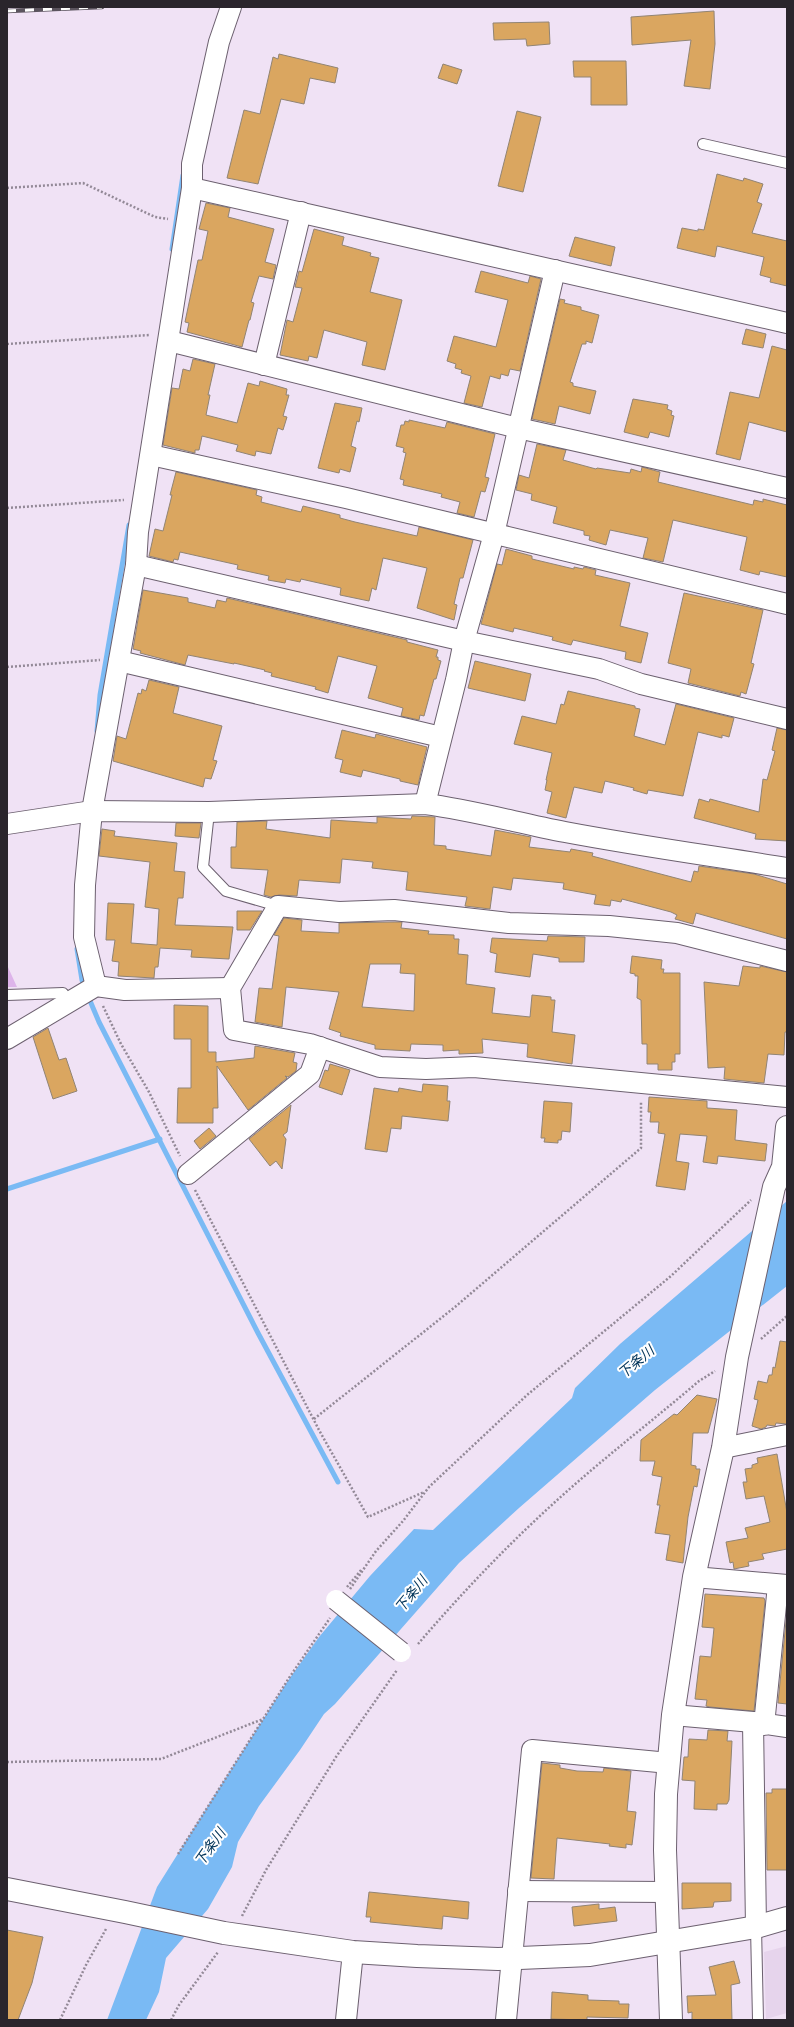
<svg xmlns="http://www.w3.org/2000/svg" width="794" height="2027" viewBox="0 0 794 2027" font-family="Ubuntu,'Noto Sans JP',sans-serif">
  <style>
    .built { fill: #e6d4ec }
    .green { fill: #ddb4ea }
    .water { fill: #7abaf4 }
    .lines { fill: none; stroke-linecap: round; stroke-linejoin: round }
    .stream { stroke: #7abaf4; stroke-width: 5 }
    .building { fill: #daa660; stroke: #918474; fill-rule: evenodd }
    .service-casing { stroke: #6c606f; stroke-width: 12 }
    .minor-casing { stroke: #6c606f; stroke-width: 22 }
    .tertiary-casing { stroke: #6c606f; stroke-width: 24 }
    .path { stroke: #938997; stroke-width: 2.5; stroke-dasharray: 2 2; stroke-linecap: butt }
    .service { stroke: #fff; stroke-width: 10 }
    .minor { stroke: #fff; stroke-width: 20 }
    .tertiary { stroke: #fff; stroke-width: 22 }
    .rail-casing { stroke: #5b545e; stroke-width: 4.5 }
    .rail { stroke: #fff; stroke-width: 3; stroke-dasharray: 9; stroke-linecap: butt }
    .minor-bridge-casing { stroke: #6c606f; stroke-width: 22; stroke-linecap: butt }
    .minor-bridge { stroke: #fff; stroke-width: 20 }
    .labels { text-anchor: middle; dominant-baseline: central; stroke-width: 4; stroke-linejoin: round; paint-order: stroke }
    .water-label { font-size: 14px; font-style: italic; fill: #003358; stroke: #fff }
  </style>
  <rect width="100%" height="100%" fill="#f0e2f5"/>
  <!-- built -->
  <path class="built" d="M787 1946V2013L766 2019 764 1952Z"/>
  <!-- green -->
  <path class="green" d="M7 965 17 987H7Z"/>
  <!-- water -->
  <path class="water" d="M787 1201V1286L655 1390 519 1508 459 1563 335 1704 324 1714 300 1750 259 1806 238 1842 232 1867 208 1909 166 1958 159 1992 146 2020H107L157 1887 216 1793 287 1682 319 1637 370 1576 414 1529 433 1530 572 1398 575 1388 620 1344Z"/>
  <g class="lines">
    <!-- stream -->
    <g class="stream">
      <path d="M172 249 183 175"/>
      <path d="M97 731 100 695 129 525"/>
      <path d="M77 949 82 980 85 988"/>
      <path d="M88 996 99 1022 258 1333 338 1482"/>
      <path d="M7 1189 160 1139"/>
    </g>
  </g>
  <!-- building -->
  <g class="building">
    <path d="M714 11 715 44 710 89 684 86 691 40 632 45 631 17Z"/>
    <path d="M549 22 550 44 527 46 526 39 494 40 493 23Z"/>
    <path d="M279 54 338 68 335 83 310 78 304 104 281 99 258 184 227 178 244 110 260 114 273 57 278 59Z"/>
    <path d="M573 61H626L627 105H591V77H574Z"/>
    <path d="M443 64 462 70 457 84 438 78Z"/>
    <path d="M517 111 541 117 523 192 498 186Z"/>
    <path d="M717 174 743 181 744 178 763 184 757 202 762 204 752 233 787 241V286L770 282 771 278 760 275 764 257 717 246 715 257 677 248 682 228 698 231V229L704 230Z"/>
    <path d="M206 203 230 208 228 217 274 229 265 262 276 265 273 279 259 276 251 302 254 303 250 320H249L242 347 187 332 189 323 185 322 194 279 198 260H202L208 231 199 229Z"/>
    <path d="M314 229 344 237 342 245 371 253 370 256 379 258 370 292 402 300 385 370 362 365 367 342 324 330 317 358 309 356 308 361 280 355 287 320 293 322 302 288 295 287 299 271 302 272Z"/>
    <path d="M575 237 615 247 611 266 569 256Z"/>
    <path d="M481 271 528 283 530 276 541 279 520 371 510 369 508 376 501 374 500 379 490 376 482 407 464 403 471 376 461 373 462 370 455 368 456 364 447 361 454 336 496 347 508 300 475 292Z"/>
    <path d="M560 299 565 300 564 303 581 307V310L599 315 592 343 586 341V344H582L570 382 573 383V386L596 391 590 414 559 406 555 424 532 419Z"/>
    <path d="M746 329 766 334 763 348 742 344Z"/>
    <path d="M772 346 787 350V432L749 422 740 460 716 454 730 392 759 398Z"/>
    <path d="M193 359 215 364 208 395H210L206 415 237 423 248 383 259 386 260 381 287 389 286 395H289L283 416 287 417 283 430 278 428 271 454 256 451 255 456 236 451 238 445 202 436 199 450H195V453L163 445 172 388 179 389 183 369 190 371Z"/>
    <path d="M633 399 668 405 667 409 672 411 671 415 674 416 669 437 650 432 648 438 624 432Z"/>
    <path d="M335 403 362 408 359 422 357 421 351 446 356 448 350 472 340 469 339 473 318 468Z"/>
    <path d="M409 420 445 428 447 422 495 434 485 477 489 478 485 492 481 491 474 517 457 513 460 502 441 497 442 494 403 485 404 480 400 479 406 453 403 452 404 448 396 446 401 425H404L405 421 409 422Z"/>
    <path d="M537 444 566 450 563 460 596 469 597 468 630 473 631 469 641 472 642 467 660 472 658 482 753 505 754 500 763 502V499L787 505V577L760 571 759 575 740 570 747 537 673 520 663 562 643 558 648 538 610 530 606 545 589 540 590 536 584 535V531L553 523 557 507 531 500 532 494 516 490 519 475 529 478Z"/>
    <path d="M176 472 257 490 256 495 262 497 261 502 301 512 303 506 340 515V518L355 522 417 536 419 527 473 540 463 578H460L454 604 457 605 454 620 417 608 427 568 383 558 376 590 372 588 369 601 340 595 341 588 301 579 300 582 286 579 285 583 268 580 269 576 237 569 238 565 180 552 178 560 174 559 173 562 149 556 155 529 163 531 172 495H170Z"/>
    <path d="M506 549 532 556V559L574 569V567L583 569 584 567 596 570 595 575 630 583 620 626 648 633 641 663 625 659 626 652 573 640 571 645 552 640 553 637 514 628 513 632 481 624 497 564 502 565Z"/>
    <path d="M143 590 188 598V602L215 608 217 600 226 602 227 598 403 639 407 640V642L438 650 436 657H438V660L441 661 436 679H434L424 716 420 715 419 720 401 716 403 708 368 698 377 666 338 656 328 693 315 689 316 687 271 676 272 673 264 671 265 670 234 663V664L188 655 185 665 140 653 141 651 133 649Z"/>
    <path d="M684 593 763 610 751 663 754 664 746 694 741 692 740 696 688 683 691 669 668 663Z"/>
    <path d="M475 661 531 674 525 701 468 688Z"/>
    <path d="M149 680 179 687 173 713 222 726 213 760 217 761 211 779 205 778 203 787 113 761 117 736 126 739 138 693 141 694 142 689 146 691Z"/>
    <path d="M568 691 635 706V708L640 709 634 736 665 745 676 704 734 718 729 737 722 735V738L698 732 683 796 648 790 647 794 633 790 634 788 605 781 602 793 574 787 566 818 547 813 552 792 545 790 547 780H546L552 753 514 744 522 716 556 724 561 704 564 705Z"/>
    <path d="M777 728 787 730V841L755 839 756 834 694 818 699 799 709 802 710 799 759 812 763 779 767 780 775 751 772 750Z"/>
    <path d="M342 730 375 738 376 734 427 747 418 785 400 781V779L363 770 361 777 340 772 343 760 335 758Z"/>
    <path d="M412 816 435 817 434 845 446 846V849L491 856 495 830 531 837 529 847 570 852 571 849 593 853 592 856 691 882 694 871 698 872 699 866 754 874 787 884V939L696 913 693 924 675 919 677 915 671 912 622 899 621 902 611 900 610 906 594 904 596 895 563 889 564 883 513 878 511 890 493 887 490 909 465 906 467 897 406 890 408 872 372 868 373 862 342 859 340 883 299 880 297 896 279 895 271 897 264 895 268 870 231 868V847H236L237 822 267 821 266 829 330 838 331 820 377 823V817L411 819Z"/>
    <path d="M176 823H201L199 838 175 836Z"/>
    <path d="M102 829 115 831 114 836 177 843 174 871 185 872 183 898H178L175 925 233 927 229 959 191 957 192 950 160 948 158 967H155L154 978 118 976 119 962 112 961 115 940H106L108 903 134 904 131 943 157 945 159 909 145 907 150 862 99 856Z"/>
    <path d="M237 911H262L250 930H237Z"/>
    <path d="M284 918 302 920 301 931 339 933V923L394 922H402L401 928 429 931 428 934 454 935V939H459L458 954 468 955 466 984 495 988 492 1013 530 1017 532 995 551 997V1000H555L552 1032 575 1035 572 1064 527 1057 528 1044 482 1039 483 1053 459 1054V1050L443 1051V1045L411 1044 410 1051 375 1049V1045L340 1036 341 1033 329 1029 339 992 286 987 282 1027 255 1022 259 988 272 989 279 936 274 935ZM370 964H401L400 973 415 974 414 1011 362 1007Z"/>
    <path d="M548 936 585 937 584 962H559V958L533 954 530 977 495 972 497 954 490 952 492 938 547 941Z"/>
    <path d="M632 956 662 960 661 969H664L663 973H680V1054H675V1062H672V1070H658V1064H647V1044H642L641 1000 637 998 638 976H635V974L630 973Z"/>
    <path d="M743 966 760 968V966L787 972V1032H785L784 1055 768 1054 764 1083 724 1079 725 1067 708 1068 704 982 739 986Z"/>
    <path d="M174 1005 208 1006V1052H216V1062L254 1058 255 1046 295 1053 293 1062 297 1063 296 1071 288 1077 285 1076 287 1078 248 1110 217 1066 218 1108H213V1123H177L178 1088H191V1039H174Z"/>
    <path d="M48 1028 59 1060 66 1058 77 1091 53 1099 33 1037Z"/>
    <path d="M330 1064 350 1070 342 1095 319 1087 325 1070 328 1071Z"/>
    <path d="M423 1084 448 1086 447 1101H450L448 1121 402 1116 401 1129 391 1128 387 1152 365 1149 374 1088 398 1092 399 1088 422 1092Z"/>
    <path d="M649 1097 707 1101V1108L737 1110 735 1140 767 1144 765 1161 718 1156 717 1164 703 1162 707 1136 680 1134 676 1161 689 1163 685 1190 656 1186 665 1134 658 1133 659 1122H650L651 1112H648Z"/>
    <path d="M544 1101 572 1103 570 1132 562 1131 561 1140H558V1143L544 1142 545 1138H541Z"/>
    <path d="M291 1105 287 1132 283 1135 286 1139 282 1169 276 1161 270 1166 249 1139Z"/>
    <path d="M209 1128 216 1136 200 1149 194 1141Z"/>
    <path d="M780 1341 787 1342V1424L776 1423 775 1426 767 1425 766 1427 761 1429 752 1426 758 1400 754 1399 758 1381 767 1383 769 1375H772L773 1367 775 1368Z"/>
    <path d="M697 1395 717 1399 708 1433H693L691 1465 696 1466V1469H700L697 1487 694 1486 688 1517 683 1563 666 1560 670 1535 655 1533 660 1505H657L662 1477 652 1475 655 1461H640L641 1440 674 1414 677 1415Z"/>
    <path d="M777 1454 787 1513V1549L762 1554 764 1559 748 1562 749 1566 734 1569 733 1562 730 1563 726 1542 748 1538 745 1528 770 1522 764 1496 746 1499 743 1482H747L745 1469 752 1468V1465L758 1463 757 1458Z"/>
    <path d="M705 1594 764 1598 765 1601 754 1711 710 1707 706 1706 707 1700 695 1699 700 1656 711 1657 714 1628 702 1627Z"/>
    <path d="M787 1611V1704L778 1703Z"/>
    <path d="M708 1730 728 1731 727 1741H732L729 1800 727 1804H717V1810L694 1809 695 1781 682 1780 684 1757H688L689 1739 707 1740Z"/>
    <path d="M542 1763 560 1765V1768L577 1771 603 1772 604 1768 631 1771 627 1811 636 1812 632 1845 626 1844V1848L609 1846 610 1844 557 1838 554 1879 531 1878Z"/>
    <path d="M772 1789H787V1870H767L766 1793H772Z"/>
    <path d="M682 1883H731V1901L714 1902 713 1907 682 1909Z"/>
    <path d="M369 1892 469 1902 468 1919 443 1916 442 1929 370 1922 371 1917H366Z"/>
    <path d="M599 1904V1909L615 1907 617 1921 574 1926 572 1907Z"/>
    <path d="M7 1930 43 1937 32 1983 18 2020H7Z"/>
    <path d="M734 1961 740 1983 731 1985 732 2020H692V2012L688 2013 687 1996 716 1995 709 1967Z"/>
    <path d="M552 1992 588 1995V2000L619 2001V2004H629L628 2018 587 2017V2020L551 2019Z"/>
  </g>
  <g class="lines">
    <defs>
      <g id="service">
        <path d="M703 144 787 163"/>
        <path d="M209 812 203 867 226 891 278 906"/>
        <path d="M7 995 63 993 70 1003"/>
        <path d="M756 1927 758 2020"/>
      </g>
      <g id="minor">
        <path d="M192 188 787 323"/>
        <path d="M169 341 518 428 787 488"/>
        <path d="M264 365 301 212"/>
        <path d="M151 455 346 498 787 604"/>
        <path d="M136 565 464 641 599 669 641 684 787 719"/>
        <path d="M119 661 441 737"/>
        <path d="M425 804 456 680 464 641 494 534 555 270"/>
        <path d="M7 824 92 811 209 812 425 804C472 810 518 823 565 832 639 846 713 856 787 868"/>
        <path d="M787 961 677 933 609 926 509 923 394 910 339 912 278 906 230 988 234 1030 310 1044 380 1067 426 1069 474 1067 787 1097"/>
        <path d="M96 986 84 937 85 885 92 811 136 565 138 532 192 188V164L219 42 231 7"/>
        <path d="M7 1039 96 986 125 990 230 988"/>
        <path d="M188 1174 310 1074 320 1047"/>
        <path d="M723 1448 787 1435"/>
        <path d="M694 1577 787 1585"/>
        <path d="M673 1715 753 1722 787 1727"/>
        <path d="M753 1722 756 1927"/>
        <path d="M764 1725 778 1585"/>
        <path d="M518 1891 665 1892"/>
        <path d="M346 2020 353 1952"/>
        <path d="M506 2020 532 1750 669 1763"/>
      </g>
      <g id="tertiary">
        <path d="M7 1889 125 1912 224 1933 353 1952 417 1956 498 1959 590 1955 756 1927 787 1918"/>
        <path d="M671 2020 665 1850 666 1794 673 1715 694 1577 723 1448 737 1357 774 1187 783 1167 787 1127"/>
      </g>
    </defs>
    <!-- service casing -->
    <use href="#service" class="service-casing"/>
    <!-- minor casing -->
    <use href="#minor" class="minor-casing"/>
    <!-- tertiary casing -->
    <use href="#tertiary" class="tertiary-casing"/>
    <!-- path -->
    <g class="path">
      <path d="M7 188 83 183 155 217 168 219"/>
      <path d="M7 344 150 335"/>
      <path d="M7 508 124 500"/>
      <path d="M7 667 100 660"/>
      <path d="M103 1006 121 1044 149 1092 180 1156"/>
      <path d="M195 1190 319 1430 368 1517 424 1492"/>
      <path d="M761 1339 787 1316"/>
      <path d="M314 1419 455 1307 641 1148V1101"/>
      <path d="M347 1587 362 1569"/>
      <path d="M350 1589 376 1551 403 1521 429 1487 527 1395 671 1276 751 1200"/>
      <path d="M418 1644C466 1588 517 1535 573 1486 614 1450 657 1417 699 1381L715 1371"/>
      <path d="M7 1762 161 1759 263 1719"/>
      <path d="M178 1854 289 1678 330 1618"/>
      <path d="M242 1916 266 1870 336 1757 397 1670"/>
      <path d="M60 2020 86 1965 106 1929"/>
      <path d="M171 2020 179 2005 218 1952"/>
    </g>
    <!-- service -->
    <use href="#service" class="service"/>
    <!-- minor -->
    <use href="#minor" class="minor"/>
    <!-- tertiary -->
    <use href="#tertiary" class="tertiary"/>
    <defs>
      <path id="rail" d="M7 11 102 7"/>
    </defs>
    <!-- rail casing -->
    <use href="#rail" class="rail-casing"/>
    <!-- rail -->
    <use href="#rail" class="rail"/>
    <defs>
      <path id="minor-bridge" d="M336 1600 401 1652"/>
    </defs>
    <!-- minor-bridge casing -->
    <use href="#minor-bridge" class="minor-bridge-casing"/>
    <!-- minor-bridge -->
    <use href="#minor-bridge" class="minor-bridge"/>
  </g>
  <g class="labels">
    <!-- water labels -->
    <g class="water-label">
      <text transform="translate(636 1362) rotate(-40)">下条川</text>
      <text transform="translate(411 1594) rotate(-51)">下条川</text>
      <text transform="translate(210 1847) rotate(-55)">下条川</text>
    </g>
  </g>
  <!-- border -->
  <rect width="794" height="2027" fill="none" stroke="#2a252c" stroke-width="16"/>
</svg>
